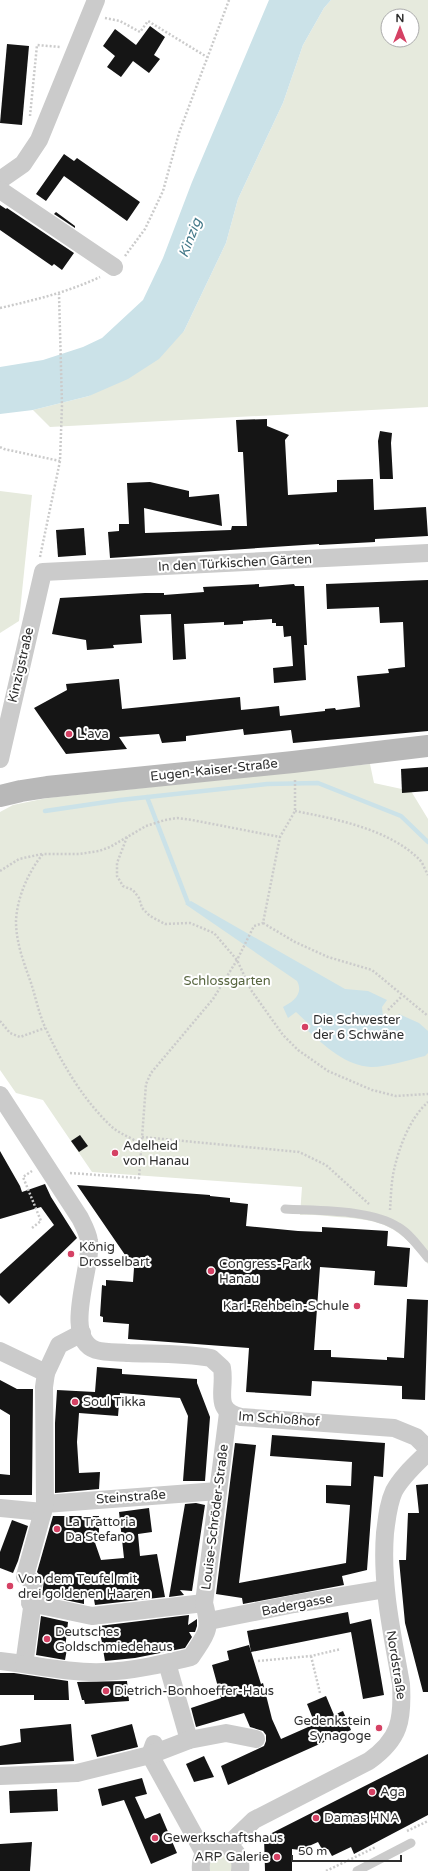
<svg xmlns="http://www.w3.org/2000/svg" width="428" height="1871" viewBox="0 0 428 1871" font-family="'Varela Round',sans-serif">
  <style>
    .green { fill: #e6eadd; fill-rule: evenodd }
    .water { fill: #cbe2e8 }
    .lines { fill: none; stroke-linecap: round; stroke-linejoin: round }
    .stream { stroke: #cbe2e8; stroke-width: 4.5 }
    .building { fill: #151515 }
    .path { stroke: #cbcbcb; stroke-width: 2.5; stroke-dasharray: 2 2; stroke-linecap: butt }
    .lane { stroke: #cbcbcb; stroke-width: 9 }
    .street { stroke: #cbcbcb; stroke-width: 18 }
    .secondary { stroke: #b8b8b8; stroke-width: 22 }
    .poi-dot { fill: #d54164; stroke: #fff; stroke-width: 1.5 }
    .labels { text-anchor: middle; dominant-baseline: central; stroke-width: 4; stroke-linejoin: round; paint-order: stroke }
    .street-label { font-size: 13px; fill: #2e2e2e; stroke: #fff }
    .poi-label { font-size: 13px; fill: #2e2e2e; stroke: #fff; text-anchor: start }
    .park-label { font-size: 13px; fill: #586640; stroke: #fff }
    .water-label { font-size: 14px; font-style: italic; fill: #447989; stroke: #fff }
  </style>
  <rect width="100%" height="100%" fill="#fff"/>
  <!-- green -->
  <g class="green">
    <path d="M331 0H428V407L50 427 33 410 89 396 184 331 226 243 238 199 283 103 303 45 324 8ZM388 16H412V40H388Z"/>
    <path d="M0 491 32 495 19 621 0 633Z"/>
    <path d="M370 764 374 783 411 791 428 819V1264C398 1226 385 1220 337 1217 325 1216 312 1214 300 1215L302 1187 92 1172 43 1100 16 1093 0 1070V812L13 805 47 798Z"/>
    <path d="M224 1853 232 1860V1871H209L210 1859 214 1855Z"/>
  </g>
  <!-- water -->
  <g class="water">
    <path d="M269 0H331L324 8 303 45 283 103 238 199 226 243 184 331 159 359 128 379 89 396 33 410 0 414V367L43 360 83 347 102 338 143 300 163 258 192 182Z"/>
    <path d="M191 901 345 989 368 991 387 1000 382 1007 383 1017C390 1021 393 1019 399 1014L419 1023 428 1031V1053L425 1056C408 1060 388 1067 371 1067 346 1066 325 1046 308 1031L311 1026 296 1012 288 1018 283 1007C293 1002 304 994 297 981L185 904Z"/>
  </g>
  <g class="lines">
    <!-- stream -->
    <g class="stream">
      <path d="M147 797 188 903"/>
      <path d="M45 811 120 800 267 784 318 783 401 816 428 842"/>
    </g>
  </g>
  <!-- building -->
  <g class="building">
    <path d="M150 26 165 37 154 55 160 59 149 73 133 61 121 77 107 67 115 56 103 46 115 29 136 45Z"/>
    <path d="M7 44 29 46 22 125 0 123Z"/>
    <path d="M64 154 74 161 77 158 140 202 127 221 64 176 46 201 36 194Z"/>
    <path d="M0 205 6 209 7 208 74 253 62 270 54 264 52 266 0 230Z"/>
    <path d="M56 212 75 226V228L54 214Z"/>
    <path d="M267 419V426L289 435 285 440 288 495 337 492V480L373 479 374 510 426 507 428 536 375 539V542L319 545V544L110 558 108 532 119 531V524H129L127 483 150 482 189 491V497L219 494 222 526 144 508 145 533 231 530 232 526H247L243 452H238L236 420Z"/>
    <path d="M380 431 392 433 391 443 393 479H380L378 441Z"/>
    <path d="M84 528 86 555 58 557 56 530Z"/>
    <path d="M428 580V731L293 743 291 730 244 735 243 729 186 736V741L162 743 159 734 119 737 127 749 66 754 34 708 67 690 66 684 119 679 122 709 240 697 241 710 279 706 280 716 325 711V709L335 708 336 710 360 707 357 676 389 673 388 669 405 667 403 622 380 623 379 607 327 609 326 584Z"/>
    <path d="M259 584V587L294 584 295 586H304L307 645H304L306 680 274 683 273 668 293 666 291 636 284 637 283 626H276V623H272V619L243 621V624L224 625V622L184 624 186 659 173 660 171 614 140 615 142 643 113 645 114 648 87 650 86 640 52 634 60 598 145 593H164V595L204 592 203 587Z"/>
    <path d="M428 767V791L402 793 401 769Z"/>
    <path d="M80 1135 88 1146 79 1152 71 1141Z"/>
    <path d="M0 1151 20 1186 22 1192 45 1184 51 1197 77 1238 9 1304 0 1295V1274L54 1225 41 1207 0 1219Z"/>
    <path d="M77 1185 210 1195V1196L230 1198V1202L248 1204 246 1226 298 1231 322 1232V1227L388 1231 387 1246 410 1248 407 1287 374 1285 375 1271 320 1267 314 1350H331V1357L387 1360V1357L404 1358 407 1299 428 1300 425 1400 402 1399V1386L312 1381 311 1396 246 1392 249 1348 128 1339 129 1324 103 1322V1317L100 1316 102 1285 106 1286V1280L133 1282 134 1268Z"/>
    <path d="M97 1367 122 1369V1374L197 1379V1383L210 1417 205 1481H183L188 1416 180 1398 120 1393 118 1416 79 1413 77 1442 79 1473 100 1472 99 1489 55 1493V1423L57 1390 95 1392Z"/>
    <path d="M0 1380 17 1389H33L32 1495H0V1474L10 1475V1415L0 1409Z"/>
    <path d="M272 1435 385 1443 383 1477 374 1476 367 1570 342 1576 344 1585 243 1604 242 1598 216 1594 235 1443 256 1445 239 1583 346 1563 350 1505 326 1503V1485L351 1486 352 1462 270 1456Z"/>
    <path d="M428 1484V1692H423L405 1623 399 1560H406L408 1513H419L416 1485Z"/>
    <path d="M196 1503 205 1505 192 1591 180 1590 184 1595 169 1597 185 1504Z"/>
    <path d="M149 1508 152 1532 138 1534 140 1556 157 1554 165 1597 95 1605 93 1594H84V1604L42 1595 44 1580 37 1572 53 1516H99V1535L92 1534 101 1560 124 1558 119 1512Z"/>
    <path d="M12 1520 28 1526 18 1561 13 1573 0 1568V1552Z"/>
    <path d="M348 1612 350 1624 371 1619 384 1695 363 1699 351 1632 251 1652 247 1631Z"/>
    <path d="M189 1615 188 1625 197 1619V1626L195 1632H189L192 1637 185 1648 135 1658 105 1661 99 1626Z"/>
    <path d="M41 1616 68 1622 65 1649H67L65 1660 36 1655Z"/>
    <path d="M249 1645 261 1684 263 1683 272 1719 281 1739 315 1724 307 1704 326 1696 334 1715 343 1711 351 1730 228 1785 221 1766 264 1746 266 1741V1735L263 1731 250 1727 244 1713 196 1727 191 1708 221 1698 212 1665 229 1660 227 1651Z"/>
    <path d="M0 1673H14L68 1681 69 1700H34V1695H0Z"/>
    <path d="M127 1681 129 1701 85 1704 84 1700H82L77 1682Z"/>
    <path d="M71 1724 74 1761 0 1765V1746L21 1742 20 1729Z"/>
    <path d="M132 1724 138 1747 97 1757 91 1735Z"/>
    <path d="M428 1754V1815L354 1854 351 1847 332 1856 328 1849 323 1851 318 1842 300 1850 292 1849V1871H265L264 1837Z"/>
    <path d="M204 1756 214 1777 194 1782 186 1764Z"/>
    <path d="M142 1778 147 1794 135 1797 145 1819 160 1813 177 1853 151 1864 124 1800 102 1806 98 1789Z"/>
    <path d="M57 1789 58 1811 10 1813 9 1791Z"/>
    <path d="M32 1842 30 1871H0V1844Z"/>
  </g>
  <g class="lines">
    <!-- path -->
    <g class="path">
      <path d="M105 18 120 21 140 32 148 21 207 57"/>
      <path d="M30 116 37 45 60 47"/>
      <path d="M125 256 145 229 163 191 179 133 229 0"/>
      <path d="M0 308C35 300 68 292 100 277"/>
      <path d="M0 447 4 449 60 461"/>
      <path d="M40 557 60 461 62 405 59 294"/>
      <path d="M295 811C336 819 388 829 419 859 423 863 425 870 428 875"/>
      <path d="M127 837 117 863V876L123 886 133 890 139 898 142 908 150 916 165 924 190 923 214 933 237 960 251 990 283 1035 298 1050 328 1071 372 1090 396 1096 428 1094"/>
      <path d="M0 871 19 859 42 854"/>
      <path d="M263 923 295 942 328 957 372 970 428 1016"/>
      <path d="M388 1010 402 996"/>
      <path d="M0 1021 10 1033 20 1037 45 1028"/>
      <path d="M142 1137 299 1152 326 1165 369 1204"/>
      <path d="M141 1144C132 1138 120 1134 112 1127 84 1101 62 1064 46 1029 39 1015 36 998 31 983 24 963 16 943 16 921 17 898 28 872 43 854H79L99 851 110 847 146 826 165 820 177 818 192 820 280 837"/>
      <path d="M70 1173 139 1178 146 1084 151 1073 213 999 237 960 254 926 263 923 280 837 295 811V778"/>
      <path d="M390 1210C391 1197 391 1183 394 1170 399 1147 410 1118 428 1102"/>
      <path d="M32 1228 41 1221 23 1177 32 1171"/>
      <path d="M311 1656 320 1693"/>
      <path d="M258 1661 311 1656 341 1649"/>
      <path d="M407 1831 428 1821"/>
      <path d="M326 1871 376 1847"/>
    </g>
    <!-- lane -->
    <g class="lane">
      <path d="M285 1209C317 1211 371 1209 398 1227 410 1234 419 1247 428 1258"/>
      <path d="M357 1871 411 1843"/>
    </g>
    <!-- street -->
    <g class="street">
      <path d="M0 180 23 164 39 140 96 0"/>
      <path d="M0 190 114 267"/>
      <path d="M0 759 43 572 428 553"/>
      <path d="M0 1095 80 1218C84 1226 88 1233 89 1241 93 1266 61 1338 96 1350 106 1353 118 1352 129 1353 156 1354 184 1353 211 1358L222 1368C226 1390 212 1410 241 1417L394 1428 416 1437 428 1449"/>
      <path d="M0 1351 46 1373"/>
      <path d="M45 1504 218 1491"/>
      <path d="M0 1508 43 1512"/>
      <path d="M30 1603 92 1616 204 1603"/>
      <path d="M209 1621 294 1604 385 1589"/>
      <path d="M0 1661 24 1664 25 1658 32 1608 30 1599 34 1583 25 1576 45 1504 44 1387 46 1373 59 1345 82 1333"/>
      <path d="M167 1663 189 1740"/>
      <path d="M24 1664C50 1668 77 1673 103 1672 133 1671 162 1664 191 1657 206 1634 212 1632 204 1603L228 1413"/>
      <path d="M154 1744 150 1755 204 1853"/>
      <path d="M0 1776 77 1773 150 1755 189 1740 226 1733 256 1739"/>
      <path d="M227 1846 254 1820 369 1761C400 1739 403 1720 401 1684 392 1633 381 1584 385 1533 387 1518 388 1504 394 1491 402 1476 416 1464 428 1452"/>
      <path d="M201 1871C197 1837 245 1837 240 1871"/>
    </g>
    <!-- secondary -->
    <path class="secondary" d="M0 796 21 791 47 787 293 762 428 746"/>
  </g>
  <!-- markers -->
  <g class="poi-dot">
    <circle cx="69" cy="734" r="4"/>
    <circle cx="305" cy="1027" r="4"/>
    <circle cx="115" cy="1153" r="4"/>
    <circle cx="71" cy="1254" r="4"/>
    <circle cx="211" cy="1271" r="4"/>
    <circle cx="357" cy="1306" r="4"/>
    <circle cx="75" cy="1402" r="4"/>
    <circle cx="57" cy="1529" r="4"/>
    <circle cx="10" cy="1586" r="4"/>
    <circle cx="47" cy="1639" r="4"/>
    <circle cx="106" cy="1691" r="4"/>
    <circle cx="379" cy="1728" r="4"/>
    <circle cx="372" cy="1792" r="4"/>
    <circle cx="316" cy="1818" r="4"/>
    <circle cx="155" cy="1838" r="4"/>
    <circle cx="277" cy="1857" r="4"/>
  </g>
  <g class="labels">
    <!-- street labels -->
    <g class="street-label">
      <text transform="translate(235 563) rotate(-3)">In den Türkischen Gärten</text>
      <text transform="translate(21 665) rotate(-77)">Kinzigstraße</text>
      <text transform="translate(214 770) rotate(-6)">Eugen-Kaiser-Straße</text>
      <text transform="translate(279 1419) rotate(4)">Im Schloßhof</text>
      <text transform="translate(131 1497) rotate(-4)">Steinstraße</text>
      <text transform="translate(215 1517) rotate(-83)">Louise-Schröder-Straße</text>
      <text transform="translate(297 1605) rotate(-11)">Badergasse</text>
      <text transform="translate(396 1665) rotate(81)">Nordstraße</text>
    </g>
    <!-- poi labels -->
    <g class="poi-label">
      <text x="77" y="734">L'ava</text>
      <text x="313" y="1020">Die Schwester<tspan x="313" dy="15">der 6 Schwäne</tspan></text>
      <text x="123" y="1146">Adelheid<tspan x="123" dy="15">von Hanau</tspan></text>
      <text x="79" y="1247">König<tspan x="79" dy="15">Drosselbart</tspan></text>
      <text x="219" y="1264">Congress-Park<tspan x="219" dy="15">Hanau</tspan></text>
      <text x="349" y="1306" text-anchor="end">Karl-Rehbein-Schule</text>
      <text x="83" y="1402">Soul Tikka</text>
      <text x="65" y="1522">La Trattoria<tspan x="65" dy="15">Da Stefano</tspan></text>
      <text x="18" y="1579">Von dem Teufel mit<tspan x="18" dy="15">drei goldenen Haaren</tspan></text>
      <text x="55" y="1632">Deutsches<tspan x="55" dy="15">Goldschmiedehaus</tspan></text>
      <text x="114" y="1691">Dietrich-Bonhoeffer-Haus</text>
      <text x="371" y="1721" text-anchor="end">Gedenkstein<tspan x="371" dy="15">Synagoge</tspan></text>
      <text x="380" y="1792">Aga</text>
      <text x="324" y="1818">Damas HNA</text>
      <text x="163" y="1838">Gewerkschaftshaus</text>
      <text x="269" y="1857" text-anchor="end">ARP Galerie</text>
    </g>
    <!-- park labels -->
    <g class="park-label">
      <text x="227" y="981">Schlossgarten</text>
    </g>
    <!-- water labels -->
    <g class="water-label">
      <text transform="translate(190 238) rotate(-69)">Kinzig</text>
    </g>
  </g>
  <!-- north arrow -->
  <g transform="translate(400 28)"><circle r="19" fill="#ffffff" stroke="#ababab"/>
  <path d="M0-3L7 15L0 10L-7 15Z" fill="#d54164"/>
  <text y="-6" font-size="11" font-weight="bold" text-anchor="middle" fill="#2e2e2e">N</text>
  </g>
  <!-- scale -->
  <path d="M292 1855v6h109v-6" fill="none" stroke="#2e2e2e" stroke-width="2"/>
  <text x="298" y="1855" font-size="12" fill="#2e2e2e" stroke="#ffffff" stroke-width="3" paint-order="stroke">50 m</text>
</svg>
